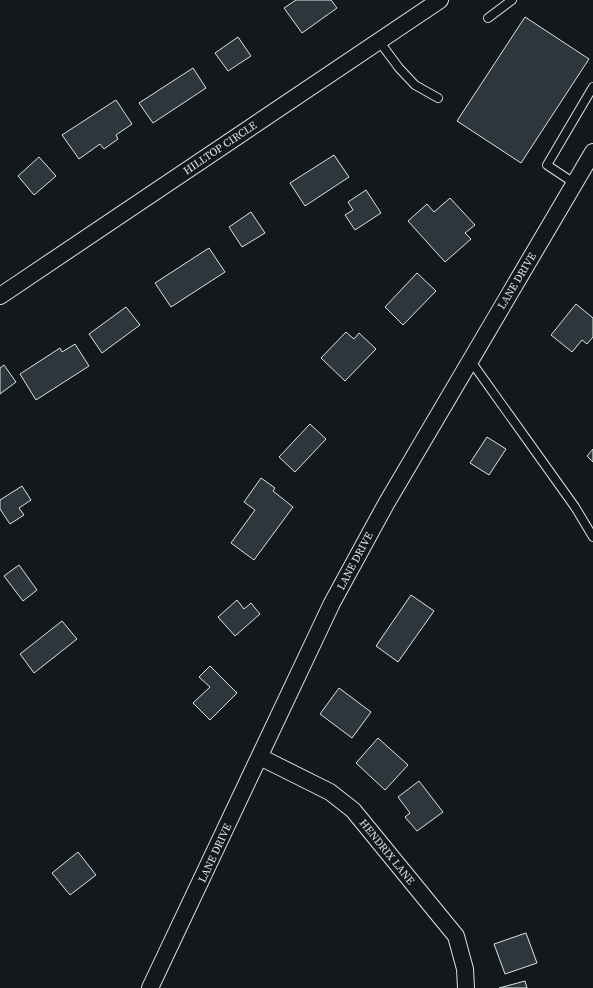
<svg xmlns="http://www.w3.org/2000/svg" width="593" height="988" viewBox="0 0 593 988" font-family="'Source Serif 4',serif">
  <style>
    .building { fill: #2c363c; stroke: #d8e6dc }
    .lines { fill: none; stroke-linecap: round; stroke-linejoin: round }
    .service-casing { stroke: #d8e6dc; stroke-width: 10 }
    .minor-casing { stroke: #d8e6dc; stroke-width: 18 }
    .service { stroke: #14181c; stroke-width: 8 }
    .minor { stroke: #14181c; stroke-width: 16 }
    .labels { text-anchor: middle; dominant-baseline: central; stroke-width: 3; stroke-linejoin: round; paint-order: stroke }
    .street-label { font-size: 11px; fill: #d8e6dc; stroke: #14181c }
  </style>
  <rect width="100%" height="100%" fill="#14181c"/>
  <!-- building -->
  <g class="building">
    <path d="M296 0H331L337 8 302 33 284 8Z"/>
    <path d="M525 17 589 59 521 163 457 121Z"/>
    <path d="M238 37 251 56 228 71 215 53Z"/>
    <path d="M193 68 206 88 153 123 139 103Z"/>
    <path d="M116 100 132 124 116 135 118 139 104 149 100 144 79 159 62 135Z"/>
    <path d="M334 155 349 177 305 206 290 183Z"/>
    <path d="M39 157 56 176 34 195 18 176Z"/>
    <path d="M366 190 381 213 355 230 345 215 353 210 348 202Z"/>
    <path d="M450 198 475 225 465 233 471 239 445 262 408 221 427 204 434 212Z"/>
    <path d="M251 212 265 233 242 247 229 227Z"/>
    <path d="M209 248 225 272 171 307 155 283Z"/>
    <path d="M417 273 436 291 403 325 385 307Z"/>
    <path d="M576 304 593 318V337L587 344 582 340 572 352 551 335Z"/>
    <path d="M126 307 140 325 102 353 89 334Z"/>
    <path d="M346 332 354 339 359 333 376 349 345 381 321 358Z"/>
    <path d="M75 344 89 366 36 400 20 374 60 348 62 352Z"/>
    <path d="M4 365 16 382 0 394V368Z"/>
    <path d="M310 424 326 439 295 472 279 457Z"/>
    <path d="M487 437 506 449 489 475 470 463Z"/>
    <path d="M593 449V462L587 456Z"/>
    <path d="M261 478 275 488 273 491 293 507 254 560 231 543 255 510 244 502Z"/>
    <path d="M22 486 31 500 19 508 24 515 10 524 0 509V500Z"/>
    <path d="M19 565 37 590 23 601 4 576Z"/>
    <path d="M411 595 434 611 398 662 376 646Z"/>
    <path d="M237 600 244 609 251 603 260 614 235 636 218 617Z"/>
    <path d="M62 621 77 639 34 673 20 654Z"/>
    <path d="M210 666 237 693 210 720 193 703 210 687 199 677Z"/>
    <path d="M339 688 371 712 352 738 320 714Z"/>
    <path d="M378 738 408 765 385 790 356 763Z"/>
    <path d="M419 781 443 812 417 831 405 817 410 813 398 797Z"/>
    <path d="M78 852 96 875 70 895 52 873Z"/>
    <path d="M526 933 537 963 505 974 494 944Z"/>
    <path d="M525 981 527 988H499Z"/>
  </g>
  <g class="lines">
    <defs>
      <g id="service">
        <path d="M488 18 512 0"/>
        <path d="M379 41 399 68 415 85 438 98"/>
        <path d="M574 183 547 165 593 87"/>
        <path d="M470 360 575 507 593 537"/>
      </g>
      <g id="minor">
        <path d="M0 296 440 0"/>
        <path d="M260 757 330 792 353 810 456 936 465 969 466 988"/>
        <path d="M150 988 332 603 386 504 593 152"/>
      </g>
    </defs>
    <!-- service casing -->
    <use href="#service" class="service-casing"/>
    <!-- minor casing -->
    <use href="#minor" class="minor-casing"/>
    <!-- service -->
    <use href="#service" class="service"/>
    <!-- minor -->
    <use href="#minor" class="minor"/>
  </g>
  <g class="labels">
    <!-- street labels -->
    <g class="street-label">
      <text transform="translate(220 148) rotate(-34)">HILLTOP CIRCLE</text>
      <text transform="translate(517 281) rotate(-59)">LANE DRIVE</text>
      <text transform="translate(355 561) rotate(-62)">LANE DRIVE</text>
      <text transform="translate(387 852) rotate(51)">HENDRIX LANE</text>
      <text transform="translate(215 853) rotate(-65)">LANE DRIVE</text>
    </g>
  </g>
</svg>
